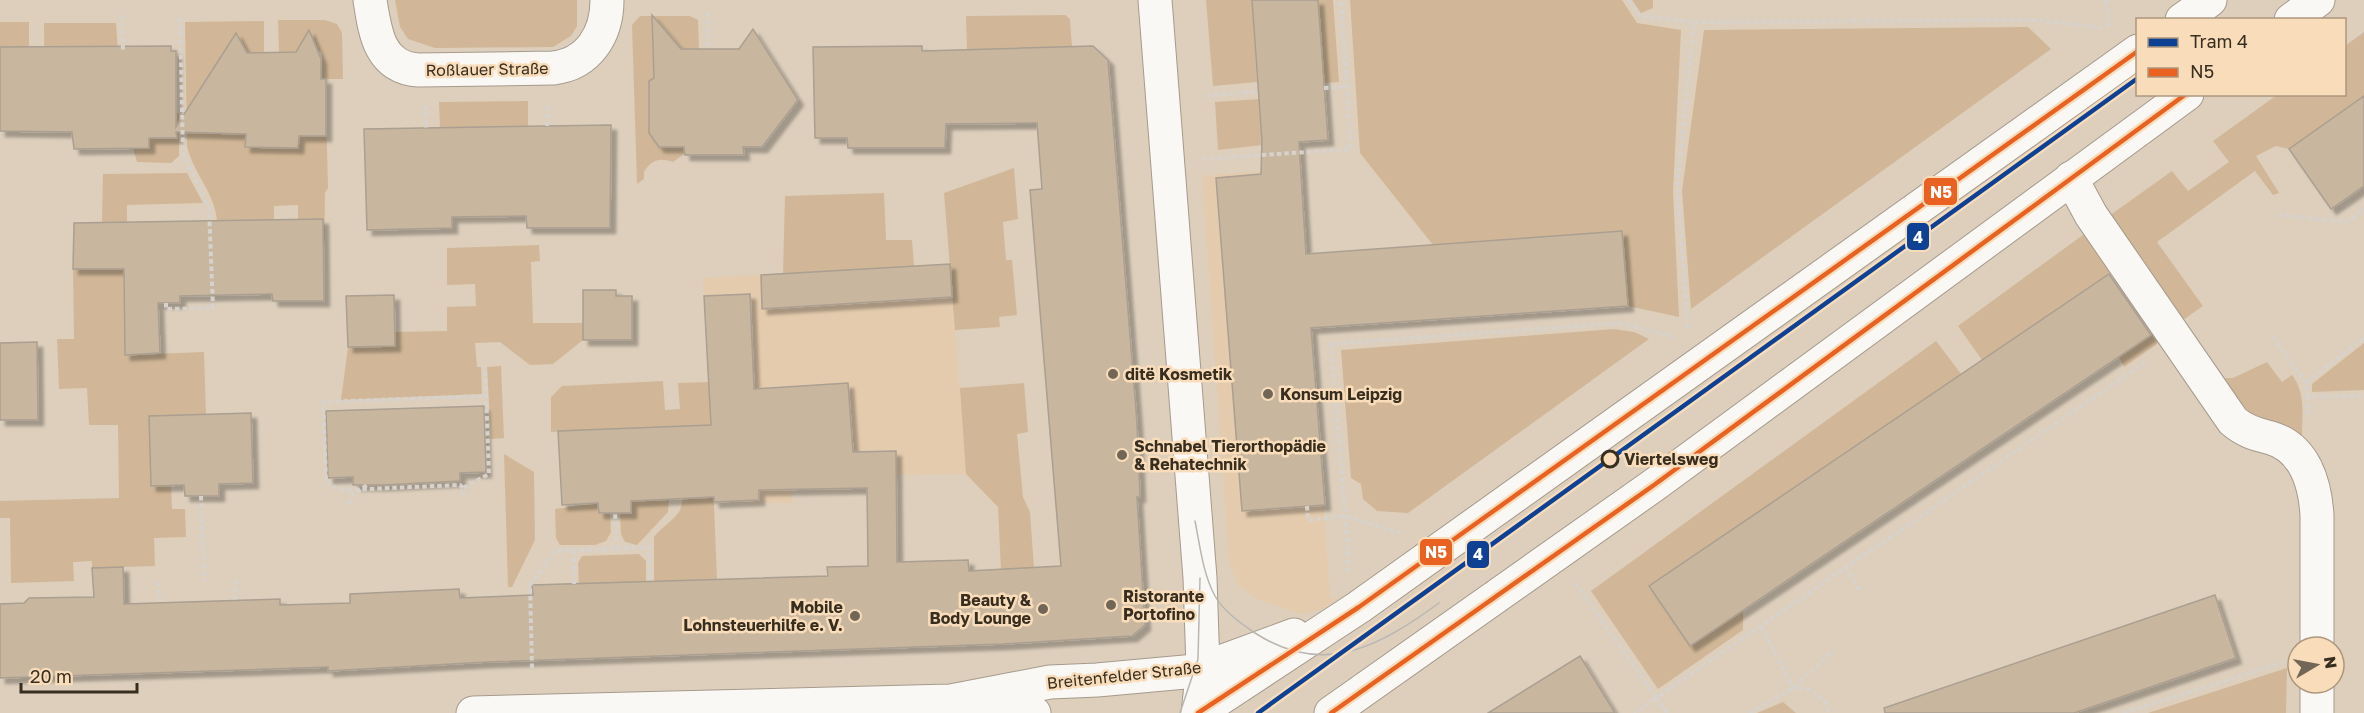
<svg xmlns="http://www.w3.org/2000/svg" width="2364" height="713" viewBox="0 0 2364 713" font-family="'Golos Text',sans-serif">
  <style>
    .built { fill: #e4cbad }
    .green { fill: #d1b797 }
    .building { fill: #c8b69f; stroke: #aa9f91; stroke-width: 1.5; filter: url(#shadow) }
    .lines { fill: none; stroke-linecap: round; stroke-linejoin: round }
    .minor-casing { stroke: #a59a8c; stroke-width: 35 }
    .major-casing { stroke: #a59a8c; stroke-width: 35 }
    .path { stroke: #d7d2cc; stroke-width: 4; stroke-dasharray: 4.5 3; stroke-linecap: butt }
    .minor { stroke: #faf8f5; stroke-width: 33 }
    .major { stroke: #faf8f5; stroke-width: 33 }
    .tram { stroke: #b9b6b1; stroke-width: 1.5 }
    .bus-1-casing { stroke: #f9ddbb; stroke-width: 9 }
    .bus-1 { stroke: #e96222; stroke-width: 4.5 }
    .tram-1-casing { stroke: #f9ddbb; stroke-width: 9 }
    .tram-1 { stroke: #0e4094; stroke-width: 4.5 }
    .poi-dot { fill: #726657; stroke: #f9ddbb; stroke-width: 2 }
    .stop-dot { fill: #f9ddbb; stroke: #382e20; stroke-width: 3 }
    .labels { text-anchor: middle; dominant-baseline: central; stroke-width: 5; stroke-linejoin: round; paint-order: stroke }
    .street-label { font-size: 16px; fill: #382e20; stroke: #f9ddbb }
    .poi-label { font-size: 16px; font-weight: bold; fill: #382e20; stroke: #f9ddbb; text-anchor: start }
    .stop-label { font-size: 16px; font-weight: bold; fill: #382e20; stroke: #f9ddbb; text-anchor: start }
    .line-badge { stroke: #f9ddbb; stroke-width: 2 }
    .badge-label { font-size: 16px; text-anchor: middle; font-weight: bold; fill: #fff }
  </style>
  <defs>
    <filter id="shadow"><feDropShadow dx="5.5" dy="5.5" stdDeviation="1.5" flood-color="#0004"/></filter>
  </defs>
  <rect width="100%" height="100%" fill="#ddcfbc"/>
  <!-- built -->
  <g class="built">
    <path d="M1300 168 1330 598H1340L1322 609 1300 614 1257 599 1239 586 1229 563 1202 176Z"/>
    <path d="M950 264 966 474 897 475V488L792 489V503L714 502 703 278Z"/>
  </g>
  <!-- green -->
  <g class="green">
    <path d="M395 0H577V26L571 36 553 47 435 48 408 39 400 27Z"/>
    <path d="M1206 0H1252L1257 82 1213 86Z"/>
    <path d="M1318 0H1333L1339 82 1323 83Z"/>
    <path d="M1350 0H1622L1637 23 1681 30 1673 192 1679 317 1628 306 1622 231 1433 245 1360 153Z"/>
    <path d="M1632 0H1653V8L1641 13Z"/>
    <path d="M1065 15 1070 19 1072 47 967 51 966 16Z"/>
    <path d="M640 16H690L698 20 699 49H681L649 82V109L653 113 655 142 660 147H684V154L673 162C659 157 651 160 644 172V179L637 184 632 25Z"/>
    <path d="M278 20H325L337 24 342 33 343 79H321L322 52 318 51 315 44H300L296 52 279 53Z"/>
    <path d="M264 21V53H248L243 45H229L246 134 245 147 298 148 299 136H321L322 111H326L328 188 325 193 324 293 323 220H298V205L274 206V220L217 266C217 246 220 224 214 206 207 185 192 168 187 146L185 22Z"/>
    <rect x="0" y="22" width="29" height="25"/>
    <path d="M44 23H116L118 51H98V46H75L76 53 45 113Z"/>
    <path d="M2028 27 2051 49 1691 309 1682 191 1704 30Z"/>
    <path d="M2364 32V96L2289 149 2276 146 2256 156 2279 193 2273 195 2255 171 2157 242 2203 306 2183 320 2109 216 2172 171 2188 191 2229 162 2213 141 2277 95 2344 94 2345 46Z"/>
    <path d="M1259 99 1262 145 1218 150 1215 102Z"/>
    <path d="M528 101V126L440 128 439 102Z"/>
    <path d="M176 113H179V156L171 163 137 162 133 148H149V138H176Z"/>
    <path d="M1014 168 1018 219 1003 222 1006 260H1012L1017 315 999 317 1000 327 955 330 944 193Z"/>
    <path d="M187 173 203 203 127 205V222L124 223 126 355 204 352 206 414 149 416 151 486 171 485 172 509H185L186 537 154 538 155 566 92 568V561L73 562 74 581 11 583 10 518H0V501L119 498 118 425H89L87 388 59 389 57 339H74L73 269H101L103 174Z"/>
    <path d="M884 193 886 240H912L914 266 783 274 785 196Z"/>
    <path d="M2087 232 2160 336 2157 344 2124 367 2119 357 2153 333 2111 273 1982 360 1958 326Z"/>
    <path d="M539 245 540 261 531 262 533 323H583V340L553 364 530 365 500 342 475 343 477 367H481L482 394 341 400 348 347 395 346 394 332 447 331V307L476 306 475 284 447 285V248Z"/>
    <path d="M1614 329 1634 332 1649 339 1408 513 1377 511 1363 499 1361 484 1351 478 1341 350Z"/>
    <path d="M1936 341 1962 375 1649 586 1690 646 1743 611V630L1658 689 1591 591Z"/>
    <path d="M2364 343V390L2312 392V384Z"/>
    <path d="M2267 362 2282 382 2292 375C2306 394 2302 413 2302 436 2257 423 2249 416 2222 378H2233Z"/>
    <path d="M501 366 504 438 491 439 487 367Z"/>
    <path d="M663 381 665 410 680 409 678 383 709 382 717 579 654 582V537C661 527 675 520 680 510 689 492 671 445 666 427L551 432V397L562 386Z"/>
    <path d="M1024 383 1028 432 1017 434 1023 497 1030 512 1034 568 1001 570 998 507 966 474 960 388Z"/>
    <path d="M504 454 534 472 535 540 512 587H508Z"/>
    <path d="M669 499 668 512 637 545 625 542 621 534 620 513 631 512V501Z"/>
    <path d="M598 503 599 514 610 513 611 532 606 541 595 545H560L556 538 555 509Z"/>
    <path d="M639 554 646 561V582L579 584 578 563 582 556Z"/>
    <path d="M2287 668 2286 713H2148Z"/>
    <path d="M1783 702 1796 713H1757Z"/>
  </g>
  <!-- building -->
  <g class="building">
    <path d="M1252 0H1318L1328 140 1299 142 1306 254 1622 231 1628 306 1311 328 1325 505 1242 511 1216 178 1261 174 1262 141Z"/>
    <path d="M652 15 681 49H739L753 29 798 100 762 147H743L744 155H685L684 147H659L649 133V81L654 78Z"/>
    <path d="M309 30 321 59V79H326V136H299L298 148 245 147 246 134 176 132 177 138H149V148L74 149 72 132 0 131V47L171 46V51H176V127L236 33 247 53 296 52Z"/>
    <path d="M922 46V51L1093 46 1108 60 1137 423 1140 497H1137L1145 625 1132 636 1003 644 487 662 328 671V667L0 678V604L24 603 29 598 94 597 92 568 123 567 124 604 280 599V605L350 603V594L459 589 460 598 533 595 532 585 828 576 827 567 868 566 867 488 759 490V500L714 502V497L631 501V513H599L598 503 562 505 558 431 711 425 704 296 750 294 754 389 848 383 853 452 896 451 897 562 968 560 969 571 1061 566 1030 190 1042 189 1037 123 946 124 945 148H848L847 138H815L813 47Z"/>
    <path d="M2364 96V186L2331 209 2289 149Z"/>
    <path d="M611 125 610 228H527L526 216 452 217V228L367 230 364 129Z"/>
    <path d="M323 219 324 301H273L272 294 180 296V303H158L160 353 125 355 124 269H73L74 223Z"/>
    <path d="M950 264 952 297 762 309 761 275Z"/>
    <path d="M2109 274 2151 335 1690 646 1649 586Z"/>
    <path d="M583 290H616V296H632V340H583Z"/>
    <path d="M394 295 395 346 348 347 346 296Z"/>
    <path d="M37 342 38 420H0V343Z"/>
    <path d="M484 406 486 472 460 473V481L384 485H353V477L328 478 326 411Z"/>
    <path d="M251 413 253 483 219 484V496H185L184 485 151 486 149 416Z"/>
    <path d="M2215 595 2236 658 2074 713H1885L1884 708Z"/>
    <path d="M1580 656 1615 713H1488Z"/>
  </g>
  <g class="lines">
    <defs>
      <g id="minor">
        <path d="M370 0C375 32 379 67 418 70L553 68C589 64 607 34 607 0"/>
        <path d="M1155 0 1200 578 1203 668 1198 713"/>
        <path d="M2071 178 2091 215 2233 421C2246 432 2256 434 2271 438 2305 448 2315 484 2317 515V647"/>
        <path d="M2317 683V713"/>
      </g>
      <g id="major">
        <path d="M2182 20 2210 0"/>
        <path d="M2291 20 2318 0"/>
        <path d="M977 705 1034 713"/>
        <path d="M473 713 951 701 1050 682 1097 680 1196 671 1294 635"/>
        <path d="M1198 713 1359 607 2138 51"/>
        <path d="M1331 713 1654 485 2187 94"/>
      </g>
    </defs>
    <!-- minor casing -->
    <use href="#minor" class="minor-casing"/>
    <!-- major casing -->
    <use href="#major" class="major-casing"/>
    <!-- path -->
    <g class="path">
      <path d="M1629 0 1640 16 1694 22"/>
      <path d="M2106 0 2109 28"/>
      <path d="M708 12 709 49"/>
      <path d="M122 15 123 51"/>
      <path d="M1324 88 1347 87"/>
      <path d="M1206 96 1258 91"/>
      <path d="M426 105V128"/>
      <path d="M547 126V103"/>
      <path d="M1202 159 1351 149 1341 0"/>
      <path d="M2278 215 2346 222 2364 209"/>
      <path d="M166 303V309L213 308 209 208 183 153 180 15"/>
      <path d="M1688 328 1677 186 1694 22 2036 20 2105 28"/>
      <path d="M2273 337 2306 383"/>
      <path d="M2308 397 2306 383 2364 338"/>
      <path d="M2308 415V397L2364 396"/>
      <path d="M463 488 460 485 345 490 333 487 326 480 323 402 486 396"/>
      <path d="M463 495V488L489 474 485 367"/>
      <path d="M201 496 204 581"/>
      <path d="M348 504 353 495 367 485"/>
      <path d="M1307 506 1308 520 1344 516 1401 533"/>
      <path d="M617 549 649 547 650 582"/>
      <path d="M574 550V584"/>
      <path d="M1846 567 1860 591"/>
      <path d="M1347 572 1348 549 1331 344 1620 323 1674 337"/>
      <path d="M235 580V601"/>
      <path d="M158 582 160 603"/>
      <path d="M1575 583 1656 698 1634 713"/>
      <path d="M1761 626 1793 688C1813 687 1823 695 1830 713"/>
      <path d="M532 668 530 585 555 551 617 549 615 513"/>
      <path d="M1667 713 1656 698 2147 361"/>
      <path d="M1749 713 1793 688 1834 650"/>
      <path d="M2123 713 2285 662"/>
    </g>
    <!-- minor -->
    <use href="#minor" class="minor"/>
    <!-- major -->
    <use href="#major" class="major"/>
    <!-- tram -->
    <g class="tram">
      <path d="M1195 521C1200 546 1203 574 1215 596 1223 611 1242 624 1255 633 1324 678 1380 646 1439 603"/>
      <path d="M1180 713 1198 659 1200 578"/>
    </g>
    <defs>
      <g id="bus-1">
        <path d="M1198 713 1359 607 2138 51"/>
        <path d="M1331 713 1654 485 2186 94"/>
      </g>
    </defs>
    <!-- bus-1 casing -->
    <use href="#bus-1" class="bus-1-casing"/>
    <!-- bus-1 -->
    <use href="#bus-1" class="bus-1"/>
    <defs>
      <path id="tram-1" d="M1258 713 2138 78"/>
    </defs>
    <!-- tram-1 casing -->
    <use href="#tram-1" class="tram-1-casing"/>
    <!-- tram-1 -->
    <use href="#tram-1" class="tram-1"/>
  </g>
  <!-- markers -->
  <g class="poi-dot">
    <circle cx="1113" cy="374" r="6"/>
    <circle cx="1268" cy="394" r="6"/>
    <circle cx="1122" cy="455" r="6"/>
    <circle cx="1111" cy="605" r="6"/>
    <circle cx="1043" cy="609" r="6"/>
    <circle cx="855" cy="616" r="6"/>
  </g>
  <circle class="stop-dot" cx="1610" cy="459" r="8"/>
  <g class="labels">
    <!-- street labels -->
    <g class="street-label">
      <text transform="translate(487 69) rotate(-1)">Roßlauer Straße</text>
      <text transform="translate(1124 675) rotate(-6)">Breitenfelder Straße</text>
    </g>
    <!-- poi labels -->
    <g class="poi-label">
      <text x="1125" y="374">ditë Kosmetik</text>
      <text x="1280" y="394">Konsum Leipzig</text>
      <text x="1134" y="446">Schnabel Tierorthopädie<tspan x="1134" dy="18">&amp; Rehatechnik</tspan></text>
      <text x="1123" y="596">Ristorante<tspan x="1123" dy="18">Portofino</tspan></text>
      <text x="1031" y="600" text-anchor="end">Beauty &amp;<tspan x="1031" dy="18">Body Lounge</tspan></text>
      <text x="843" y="607" text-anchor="end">Mobile<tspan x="843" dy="18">Lohnsteuerhilfe e. V.</tspan></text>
    </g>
    <!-- stop labels -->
    <g class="stop-label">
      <text x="1624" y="459">Viertelsweg</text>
    </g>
  </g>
  <g class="line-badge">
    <rect x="1923" y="177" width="35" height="29" rx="6" fill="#e96222"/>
    <rect x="1906" y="222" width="24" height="29" rx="6" fill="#0e4094"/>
    <rect x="1419" y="538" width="34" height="28" rx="6" fill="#e96222"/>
    <rect x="1466" y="540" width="24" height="29" rx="6" fill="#0e4094"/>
  </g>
  <g class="badge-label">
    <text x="1941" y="198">N5</text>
    <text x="1918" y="243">4</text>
    <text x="1436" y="558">N5</text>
    <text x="1478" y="560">4</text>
  </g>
  <!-- legend -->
  <rect x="2136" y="18" width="210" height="78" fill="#f9ddbb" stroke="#ac977d" stroke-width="1.5"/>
  <rect x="2148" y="38" width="30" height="9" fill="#0e4094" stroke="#ac977d" stroke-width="1.5"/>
  <text x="2190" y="48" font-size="18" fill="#382e20">Tram 4</text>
  <rect x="2148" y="68" width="30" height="9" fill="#e96222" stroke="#ac977d" stroke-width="1.5"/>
  <text x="2190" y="78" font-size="18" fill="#382e20">N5</text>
  <!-- north arrow -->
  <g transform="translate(2316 665) rotate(80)"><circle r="28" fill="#f9ddbb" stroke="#ac977d" stroke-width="1.5"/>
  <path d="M0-4.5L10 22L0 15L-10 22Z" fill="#726657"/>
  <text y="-9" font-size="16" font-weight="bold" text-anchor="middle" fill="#382e20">N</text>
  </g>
  <!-- scale -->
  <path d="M21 683v9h116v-9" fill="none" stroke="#382e20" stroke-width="3"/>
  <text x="30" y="683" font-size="18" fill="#382e20" stroke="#f9ddbb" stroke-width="4.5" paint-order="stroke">20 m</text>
</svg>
